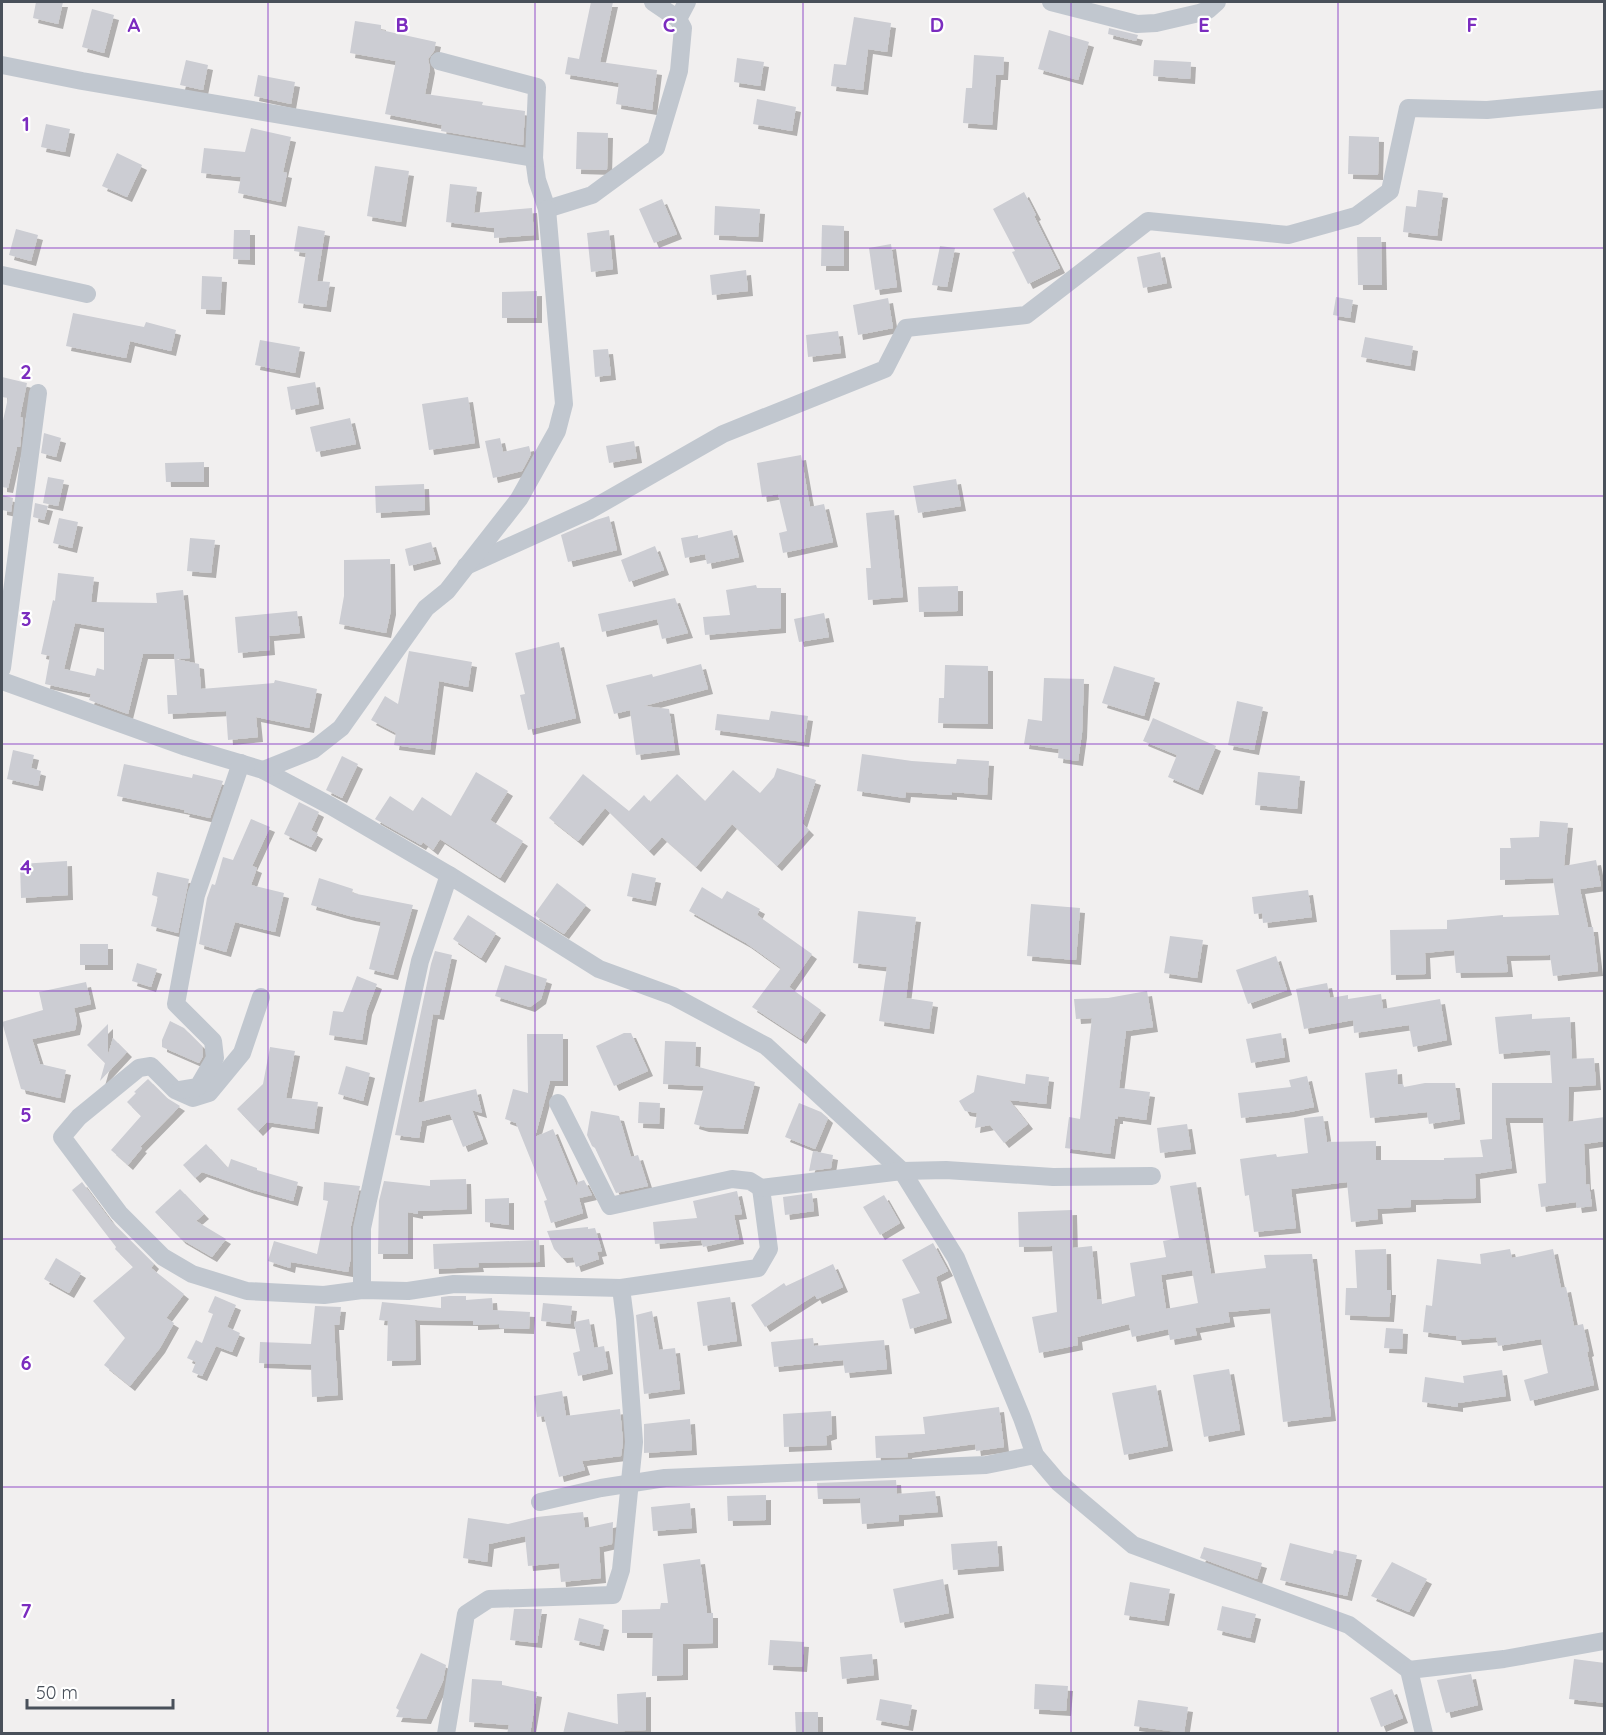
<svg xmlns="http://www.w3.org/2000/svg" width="1606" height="1735" viewBox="0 0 1606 1735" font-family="Quicksand,sans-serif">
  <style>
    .building { fill: #cccdd3; fill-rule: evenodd; filter: url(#shadow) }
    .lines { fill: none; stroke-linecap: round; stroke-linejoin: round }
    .minor { stroke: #c1c7cf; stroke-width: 18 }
    .grid { fill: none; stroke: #7b2cbf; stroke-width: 1.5; stroke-opacity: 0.55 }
    .grid-label { font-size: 20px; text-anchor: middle; font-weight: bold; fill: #7b2cbf; stroke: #fff; stroke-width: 4.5; stroke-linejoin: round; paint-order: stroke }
  </style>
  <defs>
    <filter id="shadow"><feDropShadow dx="5" dy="5" stdDeviation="0" flood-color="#0004"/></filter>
  </defs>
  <rect width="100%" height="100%" fill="#f1efef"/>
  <!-- building -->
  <g class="building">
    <path d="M36 2H63L58 24 33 18Z"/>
    <path d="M591 2H613L600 62 657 70 652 110 616 104 619 83 565 74 568 57 579 59Z"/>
    <path d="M92 9 114 15 104 53 82 47Z"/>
    <path d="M854 17 891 23 887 52 868 49 863 90 831 86 834 64 846 65Z"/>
    <path d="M355 21 381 25V30L436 42 434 51 428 59 430 68 425 94 483 102 482 105 525 111 523 145 441 131 442 125 385 114 396 61 350 53Z"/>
    <path d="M1109 28 1138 35 1136 41 1108 34Z"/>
    <path d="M1049 30 1089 42 1078 80 1038 69Z"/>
    <path d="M974 55 1004 57 1003 75H996L992 125 963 123 966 88H972Z"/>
    <path d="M737 58 764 62 760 86 734 82Z"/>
    <path d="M186 60 208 65 203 90 180 85Z"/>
    <path d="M1154 60 1191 62 1190 79 1153 76Z"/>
    <path d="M258 75 295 82 291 104 254 96Z"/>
    <path d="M757 99 796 107 792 131 753 124Z"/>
    <path d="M46 124 70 129 65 152 41 147Z"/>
    <path d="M251 128 291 137 283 172 287 173 281 202 238 193 241 177 201 173 204 148 245 152Z"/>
    <path d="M577 132 608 133 607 170 576 169Z"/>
    <path d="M1349 136 1379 137 1378 175 1348 174Z"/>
    <path d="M117 153 142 165 127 197 102 186Z"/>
    <path d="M375 166 409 171 401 222 367 216Z"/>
    <path d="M450 184 477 187 474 213 532 208 534 235 494 238V228L446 222Z"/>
    <path d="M1418 190 1443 193 1437 236 1403 232 1406 206 1416 207Z"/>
    <path d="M1024 192 1036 215 1034 216 1060 268 1028 284 1012 252 1015 251 993 209Z"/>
    <path d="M662 199 677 234 654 243 639 209Z"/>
    <path d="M715 206 760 209 758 237 714 235Z"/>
    <path d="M822 225 844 226V266H821Z"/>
    <path d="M298 226 325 231 317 281 330 282 326 307 298 303 306 253 294 251Z"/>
    <path d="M16 229 38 235 31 261 9 255Z"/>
    <path d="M234 230H250V260L233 259Z"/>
    <path d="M609 230 613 269 591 272 587 233Z"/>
    <path d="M1357 237H1381L1382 285H1358Z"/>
    <path d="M891 244 897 287 875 290 869 248Z"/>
    <path d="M940 246 955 248 947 287 932 285Z"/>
    <path d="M1160 252 1167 283 1143 288 1137 257Z"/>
    <path d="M746 270 748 291 712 295 710 275Z"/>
    <path d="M202 276 222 277 220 310 201 309Z"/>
    <path d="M537 291V318H502V292Z"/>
    <path d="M1336 297 1353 300 1350 318 1333 315Z"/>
    <path d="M888 298 893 328 858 335 853 305Z"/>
    <path d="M73 313 144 327 146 322 176 330 171 351 130 341 126 358 66 346Z"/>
    <path d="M838 331 841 353 808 357 806 335Z"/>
    <path d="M1365 337 1413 346 1410 366 1361 357Z"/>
    <path d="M260 340 300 347 295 373 255 365Z"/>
    <path d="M608 349 611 375 595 377 593 350Z"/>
    <path d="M2 377 27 383 20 417 23 418 20 447H17L8 488 2 487V425L8 398 2 397Z"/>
    <path d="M315 382 319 404 291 410 287 387Z"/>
    <path d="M468 397 475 443 429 450 422 404Z"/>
    <path d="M350 418 356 444 316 452 310 427Z"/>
    <path d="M44 433 61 438 56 457 41 453Z"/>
    <path d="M500 438 503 452 529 446 531 454 522 471 493 478 485 441Z"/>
    <path d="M634 441 637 458 609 463 606 446Z"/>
    <path d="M801 455 810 507 824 504 833 542 783 553 779 533 787 531 778 494 762 497 757 463Z"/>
    <path d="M204 462V482H166L165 463Z"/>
    <path d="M48 477 64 480 58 506 43 503Z"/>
    <path d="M956 479 961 506 918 513 913 486Z"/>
    <path d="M424 484 425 510 376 513 375 486Z"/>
    <path d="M2 495 13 498 11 512 2 510Z"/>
    <path d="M35 503 48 506 44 520 33 517Z"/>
    <path d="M894 510 903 597 868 600 866 568H871L866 513Z"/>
    <path d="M609 516 617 550 568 562 561 535 596 520Z"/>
    <path d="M59 518 78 522 72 548 53 543Z"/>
    <path d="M732 530 739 557 707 564 705 554 685 558 681 538 698 535V538Z"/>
    <path d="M190 538 215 540 211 573 187 571Z"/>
    <path d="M431 542 436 559 409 566 405 549Z"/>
    <path d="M655 546 664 570 629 582 621 560Z"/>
    <path d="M390 559 391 610 386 633 339 624 344 596V560Z"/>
    <path d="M58 573 94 577 91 602 157 603 156 593 183 590 190 658 176 659 199 664 201 689 274 683 275 680 317 689 309 728 256 717 258 737 228 740 226 711 168 714 167 695H177L174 654H143L128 714 89 700 91 694 45 684 50 656 41 654 53 600 55 601ZM75 623 104 628V670L97 668 95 676 64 669Z"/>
    <path d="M756 585 757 588H781V628L705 635 703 617 730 615 726 590Z"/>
    <path d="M958 586V611L919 612 918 587Z"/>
    <path d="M675 598 688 633 662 639 657 619 602 632 598 614Z"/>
    <path d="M297 611 300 633 269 636 270 650 238 653 235 617Z"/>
    <path d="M824 613 829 637 799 642 794 619Z"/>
    <path d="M559 642 576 718 528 730 520 695 525 694 515 653Z"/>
    <path d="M409 651 472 662 468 687 439 681 430 750 394 745 396 733 371 720 385 696 398 704Z"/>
    <path d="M701 664 708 689 644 706 669 709 675 750 636 755 630 710 614 714 606 685 652 674 653 677Z"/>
    <path d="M945 665 988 666V724L938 723 939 698H944Z"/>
    <path d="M1114 666 1155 678 1144 716 1102 703Z"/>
    <path d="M1044 678 1084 679 1082 733 1078 761 1058 758 1059 749 1024 744 1028 719 1042 721Z"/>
    <path d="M1237 701 1263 707 1254 750 1228 745Z"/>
    <path d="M771 711 808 716 804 742 715 730 717 714 769 720Z"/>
    <path d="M1153 718 1216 746 1198 790 1168 777 1177 755 1143 741Z"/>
    <path d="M13 750 34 755 31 768 41 771 38 786 7 779Z"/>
    <path d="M862 754 912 761 956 764 957 759 989 761 987 795 952 792V795L906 792 905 798 857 791Z"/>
    <path d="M342 756 358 764 342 798 326 790Z"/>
    <path d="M124 764 192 778 193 774 223 781 210 818 184 812 185 810 117 796Z"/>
    <path d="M777 768 816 780 802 823 809 830 777 866 732 824 696 867 662 837 649 851 605 808 578 841 549 818 583 774 629 811 644 795 650 802 677 774 705 801 733 770 760 793 774 777Z"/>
    <path d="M476 772 508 791 490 820 523 841 500 878 440 839 433 850 423 842 421 845 375 819 390 796 413 811 422 797 451 816Z"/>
    <path d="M1258 772 1300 776 1297 809 1255 805Z"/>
    <path d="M299 802 319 812 311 830 318 834 311 847 284 834Z"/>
    <path d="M251 819 270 827 252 866 257 868 251 885 284 893 275 932 235 922 226 952 199 944 207 898 212 884 215 885 223 857 233 860Z"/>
    <path d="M1540 821 1568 823 1564 866 1596 860 1601 886 1580 889 1588 927H1593L1598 971 1553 976 1550 955 1506 956 1508 972 1456 973 1454 950 1425 953 1426 974 1391 975 1390 930 1447 929V920L1503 915V917L1559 915 1553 878 1500 880V848H1511L1510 838 1539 837Z"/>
    <path d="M67 861 68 895 21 898 20 864Z"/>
    <path d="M157 872 189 879 178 933 151 926 158 897 152 895Z"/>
    <path d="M632 873 656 878 651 901 627 896Z"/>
    <path d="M319 878 353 889 352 893 413 905 393 975 369 969 381 922 350 916 311 905Z"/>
    <path d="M557 883 586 905 564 934 534 915Z"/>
    <path d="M702 887 722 899 727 891 760 909 757 915 812 954 789 987 821 1010 801 1039 752 1007 781 968 746 943 689 911Z"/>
    <path d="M1308 890 1312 917 1263 923 1262 913 1254 914 1252 897Z"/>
    <path d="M1031 904 1080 908 1076 960 1027 956Z"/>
    <path d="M858 911 916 917 906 998 933 1002 929 1029 879 1021 887 967 853 963Z"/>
    <path d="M468 915 496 933 481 958 453 939Z"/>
    <path d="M1170 936 1203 940 1197 978 1164 973Z"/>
    <rect x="80" y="944" width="28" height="21"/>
    <path d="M435 951 452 955 439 1015 433 1014 418 1103 476 1089 482 1113 472 1110 483 1139 463 1147 450 1114 422 1121 419 1138 395 1135 431 964Z"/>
    <path d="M1276 956 1287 990 1248 1004 1236 970Z"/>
    <path d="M137 963 157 969 151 987 132 981Z"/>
    <path d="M505 965 547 979 541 999 530 1007 495 996Z"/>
    <path d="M357 976 377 984 367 1010 362 1040 329 1035 333 1011 343 1012Z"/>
    <path d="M86 982 91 1004 74 1008 77 1021 75 1030 32 1039 40 1064 66 1070 60 1098 21 1089 2 1022 43 1010 39 992Z"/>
    <path d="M1327 983 1330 998 1348 995V999L1381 994 1383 1009 1440 999 1447 1040 1413 1047 1409 1025 1354 1033 1353 1020 1304 1029 1296 989Z"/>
    <path d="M1147 991 1153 1027 1126 1031 1119 1088 1150 1092 1146 1120 1118 1116V1119H1115L1110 1154 1065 1148 1069 1117 1080 1119 1092 1018 1076 1019 1074 999 1108 998Z"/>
    <path d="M1532 1014V1019L1570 1017 1572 1059 1594 1058 1596 1085 1569 1087 1568 1122 1605 1117V1141L1584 1144 1586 1185 1589 1184 1592 1206 1577 1208 1576 1202 1541 1207 1538 1184 1546 1183 1543 1118H1505L1512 1168 1475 1174 1476 1198 1411 1200V1207L1377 1209 1378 1219 1351 1222 1347 1182 1291 1189 1296 1228 1254 1232 1249 1195 1245 1196 1240 1159 1276 1154 1277 1157 1308 1153 1304 1118 1323 1116 1327 1142 1376 1141V1160H1444V1158L1483 1157 1480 1140 1492 1139V1083H1552L1550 1051H1546V1050L1499 1054 1495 1017Z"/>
    <path d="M170 1021 184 1028 202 1046 203 1056 199 1063 162 1047V1040Z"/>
    <path d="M108 1024V1055L113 1038 127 1052 100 1081 105 1063 87 1045Z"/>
    <path d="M624 1033H631L648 1071 614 1086 596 1046Z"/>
    <path d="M1281 1033 1285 1057 1251 1063 1246 1039Z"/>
    <path d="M527 1034H563V1081H550L535 1137 553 1129 577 1187 578 1182 584 1180 592 1195 579 1198 583 1213 551 1223 544 1201 547 1200 516 1123 505 1119 513 1089 528 1093Z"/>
    <path d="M665 1041 696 1042 695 1066 755 1082 743 1129 704 1127 694 1124 704 1086 663 1084Z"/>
    <path d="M270 1047 295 1051 286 1098 318 1102 314 1129 267 1122 258 1131 237 1109 263 1084Z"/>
    <path d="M346 1066 370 1073 363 1101 338 1094Z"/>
    <path d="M1397 1069 1398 1084H1403L1404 1087 1425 1083H1455L1460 1119 1429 1124 1427 1112 1370 1118 1365 1073Z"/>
    <path d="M1026 1074 1049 1077 1046 1104 1009 1100 1028 1124 1004 1143 990 1125 975 1128 977 1113 965 1111 959 1101 974 1092 977 1075 1025 1084Z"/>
    <path d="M1307 1076 1314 1107 1290 1112 1241 1118 1238 1093 1291 1087 1289 1080Z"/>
    <path d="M148 1079 167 1098 180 1106 140 1147 142 1148 128 1165 111 1150 141 1116 127 1102 136 1093 134 1092Z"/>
    <path d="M639 1102 660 1103 659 1124 638 1123Z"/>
    <path d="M799 1103 821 1112 828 1118 815 1149 785 1137Z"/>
    <path d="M591 1111 619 1116 631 1157 638 1155 648 1186 616 1193 595 1148 592 1146 587 1135Z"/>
    <path d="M1187 1124 1191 1149 1160 1153 1157 1128Z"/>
    <path d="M206 1144 228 1168 231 1159 257 1168V1170L298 1182 293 1201 250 1189 202 1172 195 1178 183 1165Z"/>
    <path d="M813 1151 833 1155 831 1168 809 1171Z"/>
    <path d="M466 1179 467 1209 418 1211V1214L408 1212V1254H378L379 1201 384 1181 430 1186V1180Z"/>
    <path d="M82 1182 111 1221 154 1264 151 1268 184 1294 166 1318 174 1323 160 1348 130 1386 104 1365 125 1338 93 1301 133 1267 115 1249 116 1247 72 1190Z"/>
    <path d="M324 1182 360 1186 351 1226V1257L348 1272 291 1262 290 1268 268 1261 274 1241 317 1254 328 1201 323 1200Z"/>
    <path d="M1196 1182 1211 1274 1266 1268 1264 1255 1312 1254 1331 1416 1283 1422 1270 1308 1228 1312 1230 1322 1195 1328 1197 1335 1170 1340 1168 1329 1132 1337 1129 1324 1077 1337 1078 1345 1039 1353 1032 1317 1057 1312 1052 1246 1019 1247 1018 1212 1072 1210 1073 1248 1092 1246 1097 1300 1101 1299 1102 1304 1135 1296 1130 1263 1166 1257 1163 1241 1179 1238 1170 1186ZM1192 1270 1198 1303 1166 1309 1161 1275Z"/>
    <path d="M180 1189 204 1214 196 1221 226 1239 212 1257 181 1239 155 1212Z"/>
    <path d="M737 1191 742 1214 734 1215 739 1239 703 1247 701 1240 655 1244 653 1222 697 1218 693 1201Z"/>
    <path d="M812 1193 814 1211 785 1215 783 1197Z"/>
    <path d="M884 1195 900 1223 880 1235 863 1207Z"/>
    <path d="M509 1198V1225L485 1222V1199Z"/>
    <path d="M588 1227V1229L595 1228 602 1251 597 1252 599 1259 576 1267 573 1257 562 1258 554 1249 547 1231Z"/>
    <path d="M539 1240 540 1262 478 1263 479 1267 434 1269 433 1244Z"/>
    <path d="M933 1243 948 1271 936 1277 947 1318 910 1329 902 1299 920 1293 902 1260Z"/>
    <path d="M1386 1249 1387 1290H1391L1389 1317 1345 1315 1346 1288H1357L1355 1250Z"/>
    <path d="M1510 1249 1512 1258 1553 1249 1561 1288 1566 1287 1574 1326 1583 1324 1589 1351 1587 1352 1594 1385 1530 1401 1524 1380 1548 1373 1541 1339 1498 1346 1496 1337 1457 1340 1456 1336 1423 1332 1426 1305 1432 1306 1437 1259 1481 1264 1480 1254Z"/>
    <path d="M56 1258 81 1273 69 1293 44 1279Z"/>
    <path d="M833 1264 843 1287 817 1299 815 1295 765 1327 751 1305 784 1283 786 1286Z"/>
    <path d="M215 1296 236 1305 227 1327 240 1333 232 1352 216 1346 202 1376 192 1372 196 1362 187 1358 196 1340 202 1343 213 1314 208 1312Z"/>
    <path d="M449 1296H466V1300L492 1298 493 1310 530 1312 529 1329 499 1328V1324L473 1325V1321L415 1320 416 1360 387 1361 388 1321 379 1320 382 1302 441 1308V1297Z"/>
    <path d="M730 1297 737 1341 703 1346 697 1302Z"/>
    <path d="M543 1303 572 1306 570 1324 541 1321Z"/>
    <path d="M315 1306 341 1307 339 1325H334L338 1395 312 1397 311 1365 259 1363 260 1342 311 1344Z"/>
    <path d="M652 1311 659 1350 675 1348 680 1389 644 1394 636 1315Z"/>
    <path d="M589 1319 594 1348 604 1346 608 1369 578 1376 573 1353 580 1351 574 1322Z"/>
    <path d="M1386 1328 1403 1329 1402 1349 1384 1348Z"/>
    <path d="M813 1338 814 1346 884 1340 887 1369 845 1373 843 1360 774 1367 771 1342Z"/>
    <path d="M1229 1369 1240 1430 1204 1437 1193 1375Z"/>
    <path d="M1502 1370 1506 1396 1458 1403V1407L1422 1402 1425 1377 1464 1383 1463 1376Z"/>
    <path d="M1156 1385 1168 1446 1124 1455 1112 1393Z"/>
    <path d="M562 1391 566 1416 620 1409 623 1442 621 1456 582 1461 585 1470 559 1477 544 1416 537 1417 534 1396Z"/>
    <path d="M999 1407 1004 1447 976 1451 975 1444 907 1453 908 1457 876 1458 875 1436 925 1434 923 1417Z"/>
    <path d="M831 1411 832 1434 826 1436 827 1445 784 1447 783 1414Z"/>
    <path d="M690 1419 692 1450 644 1453V1424Z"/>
    <path d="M896 1480 897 1494 935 1491 938 1512 899 1515V1521L862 1524 860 1498 818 1499 817 1483Z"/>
    <path d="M766 1495V1520L728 1521 727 1496Z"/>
    <path d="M690 1503 692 1528 653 1531 651 1507Z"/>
    <path d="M583 1512 585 1528 613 1522 612 1544 599 1547 601 1578 561 1582 559 1563 528 1566 525 1536 489 1544 487 1562 463 1558 468 1518 508 1524 537 1517Z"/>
    <path d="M997 1541 999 1566 953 1570 951 1544Z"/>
    <path d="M1290 1543 1333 1554 1334 1550 1357 1555 1347 1596 1280 1580Z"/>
    <path d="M1204 1547 1262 1563 1257 1579 1200 1558Z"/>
    <path d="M700 1559 707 1613H713V1643L683 1644V1675L652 1676 653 1633H622V1610L660 1609 661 1603H668L663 1564Z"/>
    <path d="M1392 1562 1427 1579 1409 1612 1371 1596Z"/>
    <path d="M943 1579 949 1613 900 1623 893 1589Z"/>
    <path d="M1130 1582 1170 1589 1164 1621 1124 1615Z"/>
    <path d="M1222 1606 1256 1614 1250 1638 1217 1630Z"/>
    <path d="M514 1609H542L537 1643 510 1640Z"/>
    <path d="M579 1618 604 1625 599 1646 574 1640Z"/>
    <path d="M770 1640 804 1642 802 1667 768 1665Z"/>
    <path d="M421 1653 446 1665 443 1681 426 1719 396 1717 399 1710 396 1708Z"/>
    <path d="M872 1654 874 1675 842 1679 840 1657Z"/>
    <path d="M1574 1659 1605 1663V1703L1569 1699Z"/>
    <path d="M1471 1674 1478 1705 1446 1713 1437 1680Z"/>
    <path d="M472 1679 502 1681V1685L537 1692 530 1734H507L509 1725 469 1722Z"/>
    <path d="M1035 1684 1068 1686 1066 1711 1034 1709Z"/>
    <path d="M1392 1689 1403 1718 1381 1727 1370 1698Z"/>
    <path d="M646 1692V1730L563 1734 568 1712 618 1724 617 1694Z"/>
    <path d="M880 1699 912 1705 908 1726 876 1720Z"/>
    <path d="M1138 1700 1188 1707 1184 1733 1134 1726Z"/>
    <path d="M795 1712H818V1734H796Z"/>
  </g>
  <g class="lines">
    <!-- minor -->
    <g class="minor">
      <path d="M1051 2 1137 24 1156 23 1199 13 1208 10 1217 2"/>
      <path d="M678 19 687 2"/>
      <path d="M439 61 537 87 534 158 537 180 547 209 592 195 656 148 679 71 683 28 678 19 653 2"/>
      <path d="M2 65 82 81 534 158"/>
      <path d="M2 275 87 294"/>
      <path d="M466 566 590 510 723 434 885 369 906 328 1026 315 1148 221 1288 235 1356 216 1390 191 1408 108 1487 110 1604 99"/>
      <path d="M2 668 38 393"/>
      <path d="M2 681 186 747 263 770 331 806 449 875 599 969 673 996 766 1046 902 1171 956 1258 1022 1418 1035 1455 1058 1482 1133 1545 1349 1625 1409 1670 1424 1734"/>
      <path d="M263 770 313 750 341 728 426 608 447 591 519 499 557 431 564 404 547 209"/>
      <path d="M261 997 242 1053 209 1093 193 1098 175 1090 151 1066 139 1068 79 1117 62 1137 119 1213 163 1257 192 1274 247 1291 324 1295 362 1290 408 1291 454 1284 621 1288 758 1268 769 1249 761 1188"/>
      <path d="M180 1090 198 1087 215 1058 213 1041 176 1004 196 895 241 763"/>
      <path d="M558 1103 610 1206 732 1179 750 1181 761 1188 902 1171 946 1170 1053 1177 1152 1176"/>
      <path d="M362 1290V1228L420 961 449 875"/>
      <path d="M540 1502 601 1488 665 1478 986 1465 1035 1455"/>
      <path d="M1409 1670 1504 1659 1604 1641"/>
      <path d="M446 1734 466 1614 489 1599 613 1595 621 1570 634 1442 625 1319 621 1288"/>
    </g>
  </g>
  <!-- grid -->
  <path class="grid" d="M268 2V1734M535 2V1734M803 2V1734M1071 2V1734M1338 2V1734M2 248H1604M2 496H1604M2 744H1604M2 991H1604M2 1239H1604M2 1487H1604"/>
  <g class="grid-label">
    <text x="134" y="32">A</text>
    <text x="402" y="32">B</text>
    <text x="669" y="32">C</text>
    <text x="937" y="32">D</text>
    <text x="1204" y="32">E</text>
    <text x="1472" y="32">F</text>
    <text x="26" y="131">1</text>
    <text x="26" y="379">2</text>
    <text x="26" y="626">3</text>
    <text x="26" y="874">4</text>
    <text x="26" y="1122">5</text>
    <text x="26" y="1370">6</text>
    <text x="26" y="1618">7</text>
  </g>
  <!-- border -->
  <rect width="1606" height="1735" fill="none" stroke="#49505a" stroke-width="6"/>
  <!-- scale -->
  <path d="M27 1699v9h146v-9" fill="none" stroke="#49505a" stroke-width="3"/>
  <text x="36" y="1699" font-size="18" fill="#49505a" stroke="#ffffff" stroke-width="4.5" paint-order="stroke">50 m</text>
</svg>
